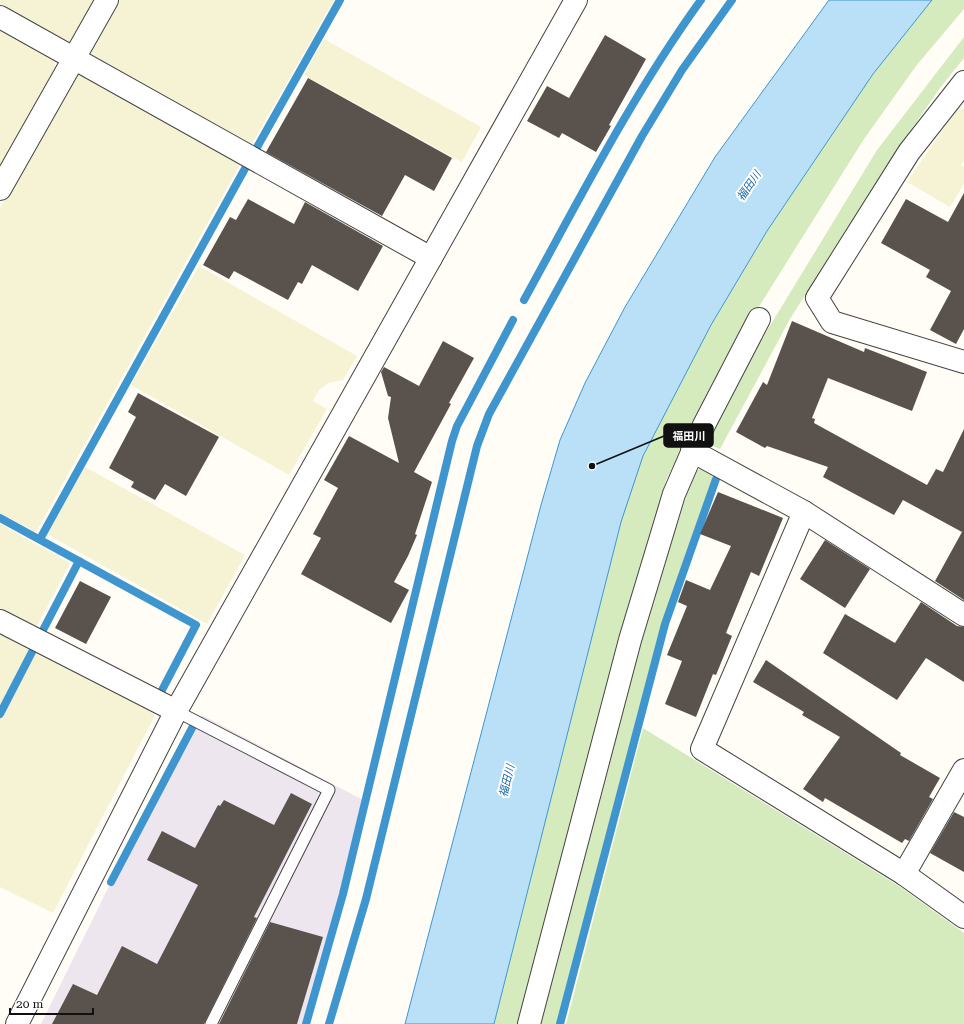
<svg xmlns="http://www.w3.org/2000/svg" width="964" height="1024" viewBox="0 0 964 1024" font-family="'Roboto Serif','Noto Sans JP',serif">
  <style>
    .industrial { fill: #eee6ef }
    .farmland { fill: #f6f3d4 }
    .green { fill: #d5ebbd }
    .water { fill: #b9e0f7; stroke: #3f96cf }
    .lines { fill: none; stroke-linecap: round; stroke-linejoin: round }
    .stream { stroke: #3f96cf; stroke-width: 8 }
    .building { fill: #5a524d }
    .service-casing { stroke: #444; stroke-width: 13 }
    .minor-casing { stroke: #444; stroke-width: 24 }
    .tertiary-casing { stroke: #444; stroke-width: 24 }
    .service { stroke: #fff; stroke-width: 11 }
    .minor { stroke: #fff; stroke-width: 22 }
    .tertiary { stroke: #fff; stroke-width: 22 }
    .labels { text-anchor: middle; dominant-baseline: central; stroke-width: 4; stroke-linejoin: round; paint-order: stroke }
    .water-label { font-size: 11px; font-style: italic; fill: #1768a6; stroke: #fff }
    .leader { fill: none; stroke: #111; stroke-width: 1.5 }
    .callout-dot { fill: #111; stroke: #fff; stroke-width: 1.5 }
    .callout { fill: #111; stroke: #111; stroke-width: 1.5 }
    .callout-label { font-size: 11px; text-anchor: middle; font-weight: bold; fill: #fff }
  </style>
  <rect width="100%" height="100%" fill="#fffdf5"/>
  <!-- industrial -->
  <path class="industrial" d="M202 715 365 801 343 894 306 1024H41L111 882 192 728Z"/>
  <!-- farmland -->
  <g class="farmland">
    <path d="M0 0H97L72 44 61 46 0 12Z"/>
    <path d="M118 0H334L249 149 94 62 90 49Z"/>
    <path d="M0 28 53 58 57 72 0 173Z"/>
    <path d="M324 39 481 127 462 162 304 75Z"/>
    <path d="M84 71 242 161 36 532 0 513V208L76 74Z"/>
    <path d="M959 106 964 109V160L961 165 964 167V184L950 207 907 182Z"/>
    <path d="M199 266 357 356 343 380 328 383 319 390 313 401 327 409 289 475 131 385Z"/>
    <path d="M85 467 245 555 207 624 47 534Z"/>
    <path d="M0 524 70 563 34 632 0 615Z"/>
    <path d="M0 629 143 701 155 715 53 913 0 887Z"/>
  </g>
  <!-- green -->
  <g class="green">
    <path d="M932 0H964V9L916 66 864 139 748 324 666 480 522 1024H494L621 522 643 456 711 325 767 231 873 74Z"/>
    <path d="M964 37V58L940 88 883 171 790 319 720 449 713 446 708 436 765 334 877 150Z"/>
    <path d="M702 468 714 473 663 622 557 1024H537L632 664 694 472Z"/>
    <path d="M643 728 899 886 964 933V1024H566Z"/>
  </g>
  <!-- water -->
  <path class="water" d="M829 0H932L873 74 767 231 711 325 643 456 621 522 494 1024H405L541 505 560 440 585 383 625 307 715 157Z"/>
  <g class="lines">
    <!-- stream -->
    <g class="stream">
      <path d="M256 149 340 0"/>
      <path d="M524 300C580 198 633 94 701 0"/>
      <path d="M0 518 196 625 161 692"/>
      <path d="M40 539 247 165"/>
      <path d="M42 632 79 561"/>
      <path d="M0 714 32 652"/>
      <path d="M111 882 192 728"/>
      <path d="M306 1024 343 894 452 441 457 426 513 320"/>
      <path d="M329 1024 366 899 477 446 489 414 642 136 682 70 732 0"/>
      <path d="M560 1024 665 624 716 479"/>
    </g>
  </g>
  <!-- building -->
  <g class="building">
    <path d="M605 35 646 59 609 125 611 126 596 152 562 133 559 138 527 121 547 86 569 98Z"/>
    <path d="M308 78 452 158 434 191 405 175 382 216 266 152Z"/>
    <path d="M964 193V329L956 344 930 330 951 291 926 277 930 270 881 243 906 199 948 222Z"/>
    <path d="M248 199 294 224 305 202 383 246 358 291 312 265 302 284 298 282 288 300 234 271 229 279 203 265 230 217 236 220Z"/>
    <path d="M792 321 864 352 865 348 927 372 912 411 828 378 812 418 815 419 814 423 927 485 936 469 943 472 964 429V600L935 581 962 532 903 500 894 515 823 477 828 467 767 446 765 448 736 432 763 382 767 385Z"/>
    <path d="M443 341 474 358 449 403 451 404 414 472 432 482 415 534 417 535 408 556 394 582 409 590 391 623 301 574 321 538 313 534 338 488 324 480 349 436 399 463 388 418 391 397 388 396 381 372 384 367 419 386Z"/>
    <path d="M138 393 219 437 186 496 165 484 155 500 131 487 134 482 109 468 136 417 128 412Z"/>
    <path d="M718 492 783 518 759 576 751 572 726 633 732 636 716 675 713 674 696 717 665 704 682 661 667 655 687 606 678 602 686 580 710 590 731 546 700 534Z"/>
    <path d="M825 540 870 569 845 608 800 579Z"/>
    <path d="M80 581 111 597 86 644 55 628Z"/>
    <path d="M921 602 957 626 964 627V682L926 658 897 700 823 653 845 614 895 643Z"/>
    <path d="M766 660 901 753 900 755 940 778 929 797 933 799 909 841 905 839 902 843 825 798 823 802 803 789 840 737 802 715 804 712 753 682Z"/>
    <path d="M291 793 312 804 254 917 257 918 204 1024H52L73 984 97 995 122 946 157 964 198 885 147 860 162 831 195 848 218 805 220 806 224 800 274 825Z"/>
    <path d="M954 812 964 817V872L930 853Z"/>
    <path d="M270 922 323 937 297 1024H219Z"/>
  </g>
  <g class="lines">
    <defs>
      <path id="service" d="M176 711 329 790 211 1024"/>
      <g id="minor">
        <path d="M0 17 431 258"/>
        <path d="M964 82 909 152 817 298 832 322 964 362"/>
        <path d="M0 189 107 0"/>
        <path d="M692 451 804 512 964 615"/>
        <path d="M804 512 702 749 904 874 964 917"/>
        <path d="M0 621 176 711"/>
        <path d="M904 874 964 770"/>
        <path d="M529 1024 630 640 674 494 704 425 759 319"/>
      </g>
      <path id="tertiary" d="M17 1024 176 711 576 0"/>
    </defs>
    <!-- service casing -->
    <use href="#service" class="service-casing"/>
    <!-- minor casing -->
    <use href="#minor" class="minor-casing"/>
    <!-- tertiary casing -->
    <use href="#tertiary" class="tertiary-casing"/>
    <!-- service -->
    <use href="#service" class="service"/>
    <!-- minor -->
    <use href="#minor" class="minor"/>
    <!-- tertiary -->
    <use href="#tertiary" class="tertiary"/>
  </g>
  <g class="labels">
    <!-- water labels -->
    <g class="water-label">
      <text transform="translate(749 186) rotate(-55)">福田川</text>
      <text transform="translate(507 781) rotate(-76)">福田川</text>
    </g>
  </g>
  <!-- callouts -->
  <path class="leader" d="M592 466L664 436"/>
  <circle class="callout-dot" cx="592" cy="466" r="4"/>
  <rect class="callout" x="664" y="424" width="49" height="23" rx="4"/>
  <g class="callout-label">
    <text x="689" y="440">福田川</text>
  </g>
  <!-- scale -->
  <path d="M10 1008v6h83v-6" fill="none" stroke="#111111" stroke-width="2"/>
  <text x="16" y="1008" font-size="12" fill="#111111" stroke="#ffffff" stroke-width="3" paint-order="stroke">20 m</text>
</svg>
